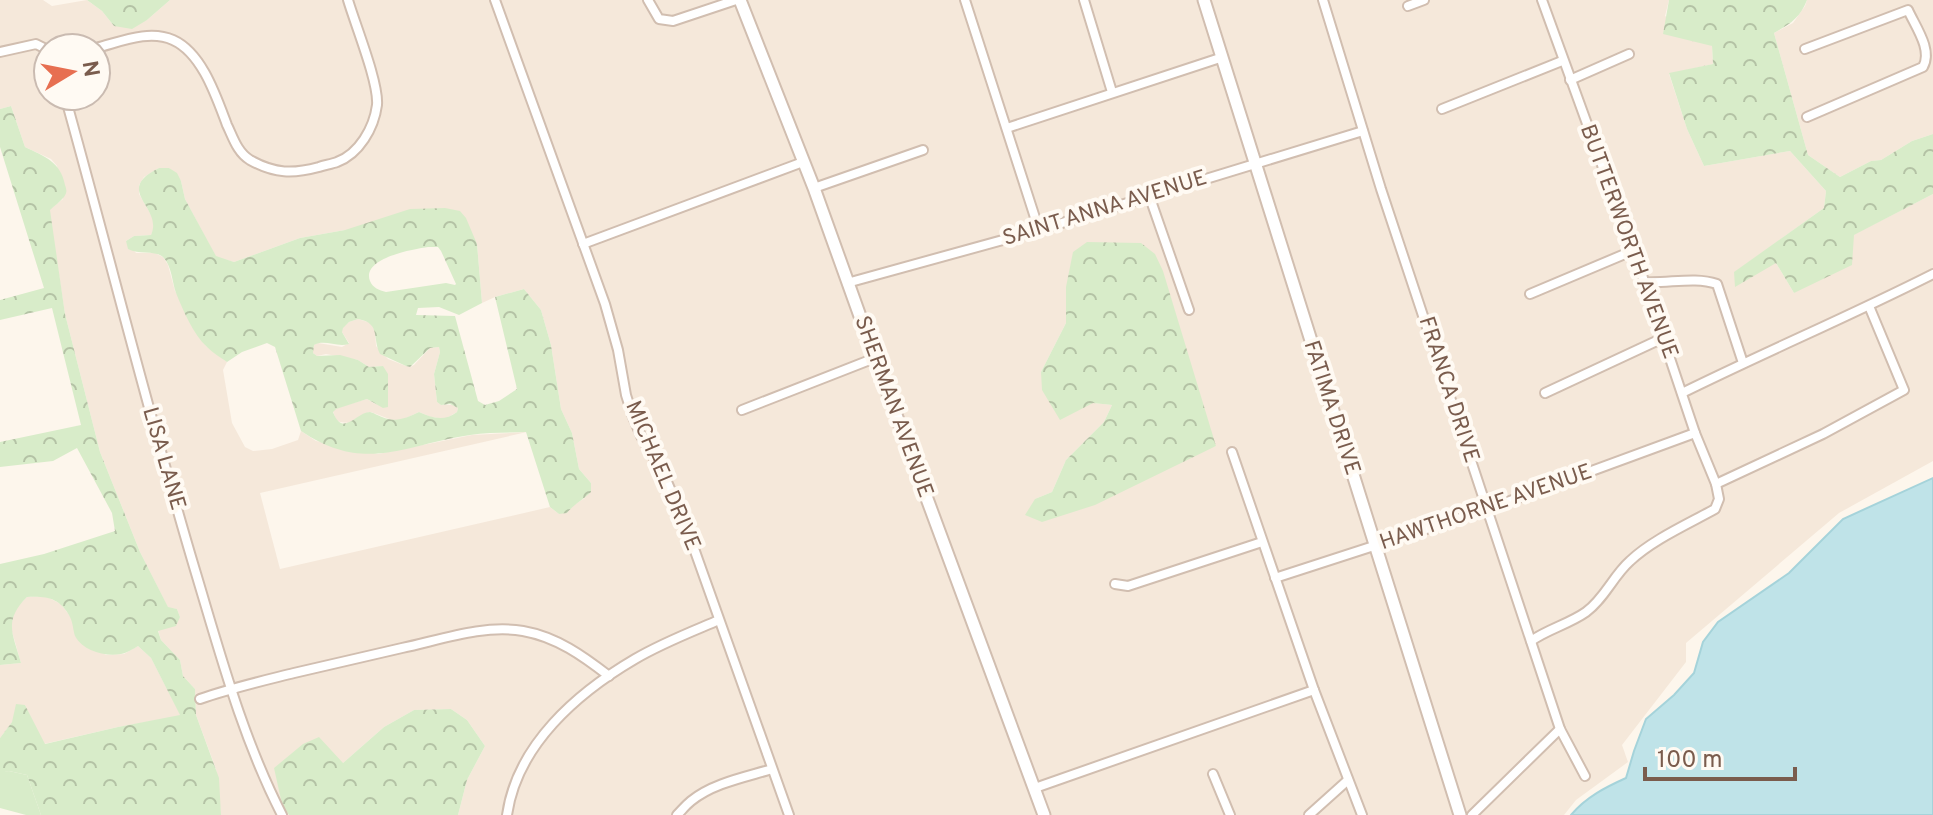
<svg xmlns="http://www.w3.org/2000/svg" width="1933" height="815" viewBox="0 0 1933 815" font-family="Overpass,sans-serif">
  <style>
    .residential { fill: #f5e8da; fill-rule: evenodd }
    .green { fill: #d8ecc9 }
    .forest { fill: url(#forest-crowns); fill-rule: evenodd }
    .water { fill: #bfe3e8; stroke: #a5d3da; stroke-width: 2 }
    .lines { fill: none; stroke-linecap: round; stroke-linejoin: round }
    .minor-casing { stroke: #d1beb0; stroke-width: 12 }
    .tertiary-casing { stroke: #d1beb0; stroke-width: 15 }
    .minor { stroke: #fff; stroke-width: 8 }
    .tertiary { stroke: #fff; stroke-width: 11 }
    .labels { text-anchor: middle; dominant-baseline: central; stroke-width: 8; stroke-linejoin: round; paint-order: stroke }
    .street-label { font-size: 22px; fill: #7a5c4d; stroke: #fffaf3 }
  </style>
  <defs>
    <pattern id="forest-crowns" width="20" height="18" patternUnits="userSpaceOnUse" patternTransform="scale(2)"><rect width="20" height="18" fill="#d8ecc9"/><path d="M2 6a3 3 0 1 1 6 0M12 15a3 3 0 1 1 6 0" fill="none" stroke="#b4c2a5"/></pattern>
  </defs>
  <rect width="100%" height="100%" fill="#fdf6ec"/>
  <!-- residential -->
  <g class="residential">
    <path d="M0 0H43L52 6 87 0 102 11 114 26 147 20 170 0H1669L1665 16 1712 46 1713 64 1669 74 1687 129 1704 166 1790 151 1826 191 1824 208 1735 272 1776 263 1794 293 1853 235 1933 194V461L1839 513 1686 643V662L1622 745 1628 762 1576 800 1564 815H458L467 780 485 746 467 720 451 709 414 710 384 727 343 763 282 804 289 815H221L216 769 196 715 195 689 183 676 180 660 161 640 158 630 180 617 177 609 168 608 140 552 100 452 65 314 49 210 63 199 57 166 51 159 25 147 11 106 0 109ZM48 48H96V96H48ZM159 168H169L181 181 185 199 216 257 234 262 300 238 345 230 477 244 482 303 495 297 524 289 541 310 551 345 561 409 572 433 579 469 591 483 585 498 559 514 550 507 280 569 260 493 527 432 472 435 378 454 316 441 301 431 298 440 272 449 253 451 245 447 232 423 223 370 227 362 206 346 175 291 168 265 163 257 155 253H136L126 241 134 236 151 235 155 227 153 218 139 194V185L144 177ZM1066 287 1216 446 1035 499 1052 492 1066 460 1104 422 1112 405 1093 403 1041 372 1066 323Z"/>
    <path d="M1807 0H1933V134L1912 141 1881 160 1871 161 1840 177 1808 155 1774 33 1793 23 1805 6Z"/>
    <path d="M358 319 371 323 375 331 376 346 388 359 406 366 410 367 414 365 430 348 439 347 440 352 434 374 437 402 441 405H454L458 408 457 412 445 419 431 417 419 412 402 420H392L371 412 366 413 349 423 340 422 336 420 333 411 336 408 367 399 375 404 383 366 369 367 358 360 326 354 317 356 313 353 312 349 314 345 318 343 342 347 349 343 342 332V328L349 322Z"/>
    <path d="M45 596 61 604 72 619 76 637 106 655 124 654 138 646 151 658 181 716 118 727 44 744 25 705 0 738V665L21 663 11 628 14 610 27 597Z"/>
  </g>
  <!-- green -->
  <path class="green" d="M9 771 27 775 41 815H26L0 808V772Z"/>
  <!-- forest -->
  <g class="forest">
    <path d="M87 0H170L147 20 132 29 114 26 102 11Z"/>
    <path d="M1669 0H1807C1800 18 1790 24 1774 33L1808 155 1840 177 1871 161 1881 160 1912 141 1933 134V194L1854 235 1852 265 1794 293 1776 263 1735 287 1734 272 1824 208 1826 191 1790 151 1704 166 1687 129 1669 73 1713 64 1712 46 1663 34Z"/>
    <path d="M11 106 25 147C44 156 61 162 65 185 67 191 67 192 64 197 60 202 54 206 50 210L65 314 100 452 140 552 168 607 177 609 180 617 176 626 158 631 161 640 180 660 183 676 195 689 196 715 219 778 221 815H41L27 775 9 771 0 773V738L12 722 16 704 25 705 45 744 118 727 180 715 151 658 138 646C133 649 127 653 121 654 105 657 83 651 75 636 73 630 73 623 70 617 60 598 47 596 27 597 3 621 13 634 21 663L0 665V564L44 554 115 531 112 513 77 448 53 461 0 467V442L81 425 52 308 0 320V300L44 288 0 147V109Z"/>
    <path d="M159 168H169L177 173 181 181 185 199 216 256 234 262 300 238 345 230 410 209 445 208 460 211 466 218 477 244 482 303 459 315 439 307 418 308 416 315 455 316 478 401 485 405 499 401 517 389 495 297 524 289 541 310 551 345 561 409 572 433 579 469 591 483V492C583 500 574 504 567 513L559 514 550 507 526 432C508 433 488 432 470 435 403 445 365 474 301 431L275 347 267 343 242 352 227 362C220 357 213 353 207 347 193 334 183 310 176 293 172 282 172 266 163 257 155 250 139 255 128 249L126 241 134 236 151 235C164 207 112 191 159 168ZM428 247H438L441 251 456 284 455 285 446 283 386 292C379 290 373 288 370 281 361 258 414 249 428 247ZM358 319C381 323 372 338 380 354L406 366 410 367 430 348 439 347 440 352 434 374 437 402 441 405 450 404 458 408 457 412C444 422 432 418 419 412 406 418 396 423 382 417 379 416 372 412 370 412 356 412 343 438 333 412L336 409 367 399 383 408 388 407V374L383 366 369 367 358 360 340 355 317 356 313 353 314 345C325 339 337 348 349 344L342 332 343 328 349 322Z"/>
    <path d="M1087 242 1141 243 1155 254 1163 271 1216 446 1095 505 1042 522 1025 515 1035 499 1052 492 1066 460 1104 422 1112 405 1093 403 1060 420 1042 390 1041 372 1066 323V287L1073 252Z"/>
    <path d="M451 709 467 720 485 746 467 780 458 815H289L282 804 274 768 303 744 319 737 343 763 384 727 414 710Z"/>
  </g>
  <!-- water -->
  <path class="water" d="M1933 478V815H1571C1586 797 1606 787 1626 778L1634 751 1646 719 1674 695 1694 673 1703 642 1718 622 1789 573 1843 519Z"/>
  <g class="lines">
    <defs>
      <g id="minor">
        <path d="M495 0 605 304 618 350 626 395 633 417 641 436 665 477 686 526 789 815"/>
        <path d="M648 0 659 19 673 21 736 0"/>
        <path d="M965 0 1039 230"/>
        <path d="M1084 0 1112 92"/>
        <path d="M1323 0 1381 189 1560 729 1585 776"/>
        <path d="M1408 6 1424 0"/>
        <path d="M96 48C120 42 149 29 173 40 202 53 216 96 227 125 233 137 237 152 250 160 275 174 293 174 319 167 325 165 332 164 337 162 359 154 374 128 377 105 379 83 355 24 348 0"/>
        <path d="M1805 49 1908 10C1915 26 1933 50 1923 67L1807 117"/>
        <path d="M0 52 36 44 48 50"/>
        <path d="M1570 80 1629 54"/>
        <path d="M65 96C109 254 148 413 195 570 220 653 242 737 282 815"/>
        <path d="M1442 109 1562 61"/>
        <path d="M1007 128 1223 57"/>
        <path d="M814 188 923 150"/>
        <path d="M1149 195 1189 310"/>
        <path d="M583 244 803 162"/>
        <path d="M1643 282C1668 284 1694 276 1717 284L1743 363"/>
        <path d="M847 283 1039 230 1363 131"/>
        <path d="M1530 294 1632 251"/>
        <path d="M1545 393 1663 338"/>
        <path d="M1682 393C1765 352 1850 316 1933 274"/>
        <path d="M742 410 875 358"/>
        <path d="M1232 452 1314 690 1362 815"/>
        <path d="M1716 484 1823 434 1904 390 1869 306"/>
        <path d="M1275 578 1488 509 1695 433"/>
        <path d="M1115 584 1128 586 1262 542"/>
        <path d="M1531 641C1548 629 1569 624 1586 612 1605 598 1613 576 1630 561 1652 540 1688 524 1715 509L1719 499 1716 484 1695 433 1642 275 1542 0"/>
        <path d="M200 699C231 688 262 681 294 673 330 665 366 656 402 648 440 640 484 624 523 631 557 637 583 656 609 676"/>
        <path d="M1213 774 1230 815"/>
        <path d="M1035 788 1314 690"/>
        <path d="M507 815C517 745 577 693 635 659 662 643 691 632 719 620"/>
        <path d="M677 815C682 810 686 805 691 801 713 783 746 777 772 769"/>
        <path d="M1309 815 1348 780"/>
        <path d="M1472 815 1560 729"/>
      </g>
      <g id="tertiary">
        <path d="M740 0 814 188 875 358 1044 815"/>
        <path d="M1204 0 1460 815"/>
      </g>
    </defs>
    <!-- minor casing -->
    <use href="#minor" class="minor-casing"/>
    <!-- tertiary casing -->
    <use href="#tertiary" class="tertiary-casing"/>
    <!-- minor -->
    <use href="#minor" class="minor"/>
    <!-- tertiary -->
    <use href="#tertiary" class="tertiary"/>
  </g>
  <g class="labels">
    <!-- street labels -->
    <g class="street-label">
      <text transform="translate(1105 209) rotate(-17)">SAINT ANNA AVENUE</text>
      <text transform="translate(1628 242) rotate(70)">BUTTERWORTH AVENUE</text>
      <text transform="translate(1448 390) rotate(72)">FRANCA DRIVE</text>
      <text transform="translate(893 407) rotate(70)">SHERMAN AVENUE</text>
      <text transform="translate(1331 408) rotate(72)">FATIMA DRIVE</text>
      <text transform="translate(163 459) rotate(74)">LISA LANE</text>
      <text transform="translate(662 476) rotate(67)">MICHAEL DRIVE</text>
      <text transform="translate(1486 508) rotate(-19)">HAWTHORNE AVENUE</text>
    </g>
  </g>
  <!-- north arrow -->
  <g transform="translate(72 72) rotate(80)"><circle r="38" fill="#fffaf3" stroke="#cabbb1" stroke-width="2"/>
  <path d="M0-6L14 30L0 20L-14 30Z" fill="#e76f51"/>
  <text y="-12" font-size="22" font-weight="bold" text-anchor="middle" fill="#7a5c4d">N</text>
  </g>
  <!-- scale -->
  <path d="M1645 767v12h150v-12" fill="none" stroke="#7a5c4d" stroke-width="4"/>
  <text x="1657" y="767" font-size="24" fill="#7a5c4d" stroke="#fffaf3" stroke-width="6" paint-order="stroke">100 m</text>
</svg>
